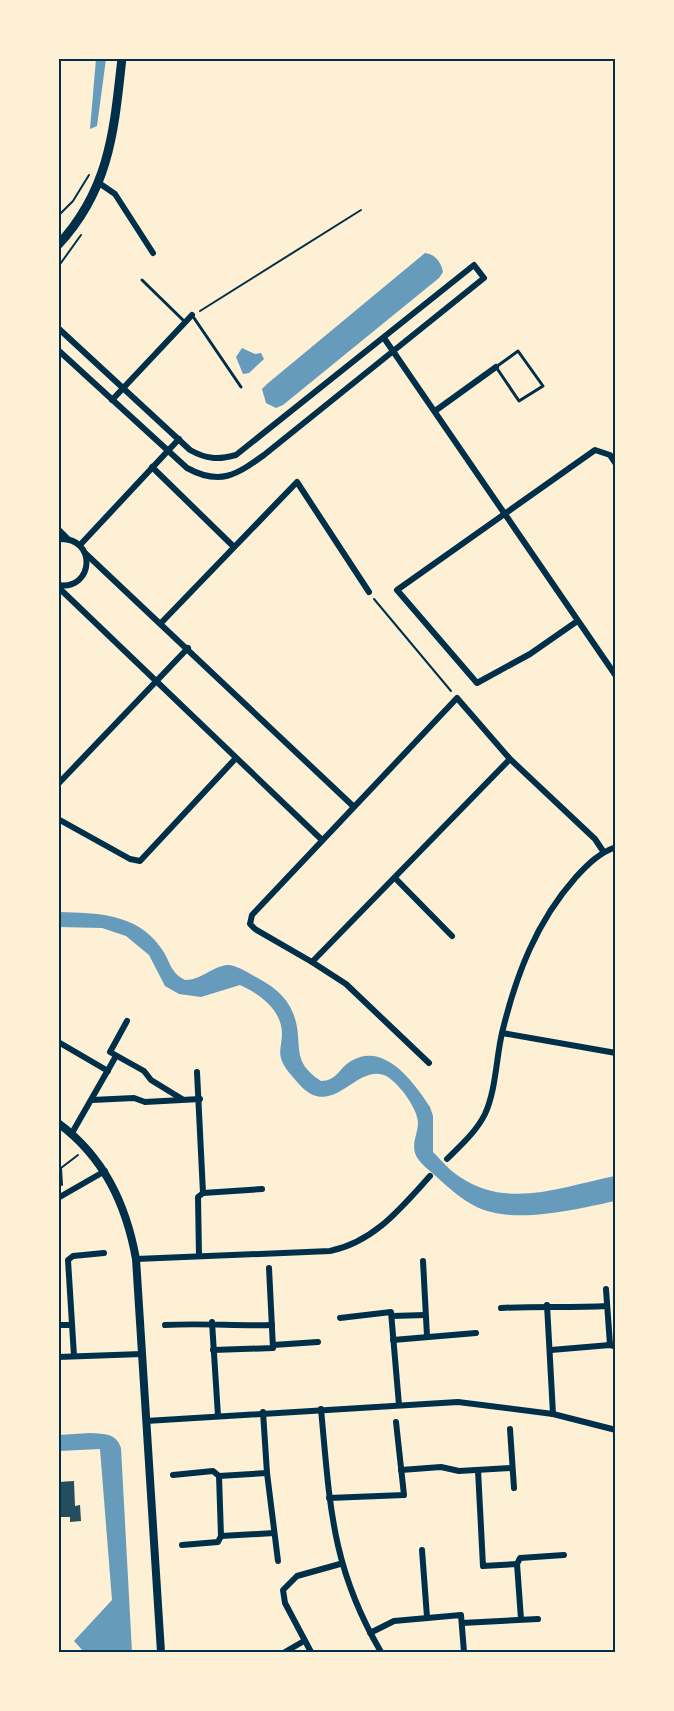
<svg xmlns="http://www.w3.org/2000/svg" width="674" height="1711" viewBox="0 0 674 1711" font-family="Quicksand,sans-serif">
  <style>
    .water { fill: #669bbc }
    .building { fill: #264d5e }
    .lines { fill: none; stroke-linecap: round; stroke-linejoin: round }
    .path { stroke: #003049; stroke-width: 2 }
    .service { stroke: #003049; stroke-width: 3 }
    .minor { stroke: #003049; stroke-width: 6 }
    .tertiary { stroke: #003049; stroke-width: 8 }
    .secondary { stroke: #003049; stroke-width: 9 }
    .neatline { fill: none; stroke: #003049; stroke-width: 2 }
  </style>
  <rect width="100%" height="100%" fill="#fdf0d5"/>
  <!-- water -->
  <g class="water">
    <path d="M96 59H106L97 126 90 129Z"/>
    <path d="M425 253C435 254 441 262 443 272L439 278 283 405 276 408 266 403 262 389 267 384Z"/>
    <path d="M242 348 255 354 261 353 264 359 249 373 243 374 236 357Z"/>
    <path d="M59 912C96 913 137 913 161 948 170 960 170 973 185 980 202 980 212 966 228 965 236 965 247 972 254 976 270 984 286 995 293 1013 305 1042 288 1060 321 1081 337 1081 339 1068 351 1061 384 1041 414 1082 430 1107L433 1116V1152C442 1161 449 1170 460 1177 508 1210 564 1186 615 1176V1201C578 1209 521 1223 484 1210 467 1204 452 1191 439 1179 432 1172 418 1163 415 1153 412 1142 418 1133 418 1122 417 1108 400 1085 388 1077 357 1059 333 1124 298 1083 293 1077 285 1069 282 1061 278 1052 282 1044 282 1034 282 1010 260 994 240 985L201 997 179 994 165 986 149 955 126 936 102 928 59 927Z"/>
    <path d="M90 1433C105 1434 116 1433 121 1448L132 1652H84L74 1641 112 1600 100 1449 59 1451V1435Z"/>
  </g>
  <!-- building -->
  <path class="building" d="M74 1481 75 1506 80 1505 81 1521 70 1522V1517H58V1482Z"/>
  <g class="lines">
    <!-- path -->
    <g class="path">
      <path d="M58 216 73 201 89 175"/>
      <path d="M58 267 81 235"/>
      <path d="M200 311 361 210"/>
      <path d="M374 599 451 691"/>
      <path d="M62 1185 61 1168 78 1155"/>
    </g>
    <!-- service -->
    <g class="service">
      <path d="M142 280 184 321"/>
      <path d="M192 315 241 387"/>
      <path d="M518 351 543 386 519 401 496 367Z"/>
    </g>
    <!-- minor -->
    <g class="minor">
      <path d="M99 183 115 194 153 253"/>
      <path d="M58 328 190 450C206 459 218 460 236 455L474 265 484 278 264 455C236 475 220 486 187 468L58 350"/>
      <path d="M384 338 616 676"/>
      <path d="M112 400 192 315"/>
      <path d="M435 411 496 367"/>
      <path d="M152 467 233 546"/>
      <path d="M58 529 68 539"/>
      <path d="M58 539C98 536 94 591 58 585"/>
      <path d="M80 545 179 439"/>
      <path d="M85 553 353 806"/>
      <path d="M58 587 321 839"/>
      <path d="M576 622 530 654 477 683 397 590 595 450 610 455 616 464"/>
      <path d="M161 623 297 482 369 592"/>
      <path d="M510 759 312 962 255 929 250 924 252 915 457 698 510 759 595 839 603 851"/>
      <path d="M58 784 188 648"/>
      <path d="M58 819 130 859 140 861 236 758"/>
      <path d="M395 878 452 936"/>
      <path d="M312 962 346 984 429 1063"/>
      <path d="M127 1021 110 1052 144 1071 151 1080 182 1099"/>
      <path d="M502 1033 616 1053"/>
      <path d="M60 1043 108 1071"/>
      <path d="M197 1072 203 1193 198 1197 199 1256"/>
      <path d="M92 1100 134 1098 145 1102 200 1099"/>
      <path d="M72 1133 116 1056"/>
      <path d="M447 1159C461 1145 476 1132 485 1114 496 1090 496 1059 502 1033 516 975 536 922 576 877 588 864 599 853 616 847"/>
      <path d="M203 1193 262 1189"/>
      <path d="M58 1198 105 1171"/>
      <path d="M136 1259 330 1251C374 1242 401 1208 430 1176"/>
      <path d="M423 1261 427 1336"/>
      <path d="M606 1289 610 1345"/>
      <path d="M547 1305 553 1414"/>
      <path d="M501 1308C537 1306 571 1308 607 1306"/>
      <path d="M392 1316 425 1315"/>
      <path d="M340 1318 391 1312 399 1405"/>
      <path d="M212 1322 218 1416"/>
      <path d="M58 1325H71"/>
      <path d="M165 1325C201 1323 236 1326 272 1325"/>
      <path d="M393 1340 476 1333"/>
      <path d="M273 1345 318 1342"/>
      <path d="M213 1350 273 1348 269 1268"/>
      <path d="M551 1350 610 1345 616 1347"/>
      <path d="M74 1356 68 1260 73 1256 104 1253"/>
      <path d="M58 1357 142 1354"/>
      <path d="M321 1409C330 1504 331 1567 381 1652"/>
      <path d="M263 1412 267 1473 278 1561"/>
      <path d="M146 1421 458 1402 553 1414 616 1430"/>
      <path d="M510 1429 514 1488"/>
      <path d="M401 1470 441 1467 459 1471 512 1468"/>
      <path d="M478 1470 483 1566 517 1564"/>
      <path d="M173 1475 213 1471 219 1476 267 1473"/>
      <path d="M329 1498 404 1495 396 1422"/>
      <path d="M221 1536 274 1533"/>
      <path d="M182 1545 218 1542 221 1536 219 1476"/>
      <path d="M422 1550 427 1617"/>
      <path d="M521 1619 517 1564 520 1558 564 1555"/>
      <path d="M462 1623 538 1619"/>
      <path d="M370 1633 394 1621 461 1615 464 1652"/>
      <path d="M285 1652 304 1641"/>
      <path d="M311 1652 285 1603 283 1590 297 1576 340 1564"/>
    </g>
    <!-- tertiary -->
    <path class="tertiary" d="M58 1123C104 1157 126 1204 136 1259L161 1652"/>
    <!-- secondary -->
    <path class="secondary" d="M58 245C110 189 114 130 122 58"/>
  </g>
  <!-- border -->
  <rect width="674" height="1711" fill="none" stroke="#fdf0d5" stroke-width="120"/>
  <rect x="60" y="60" width="554" height="1591" class="neatline"/>
</svg>
